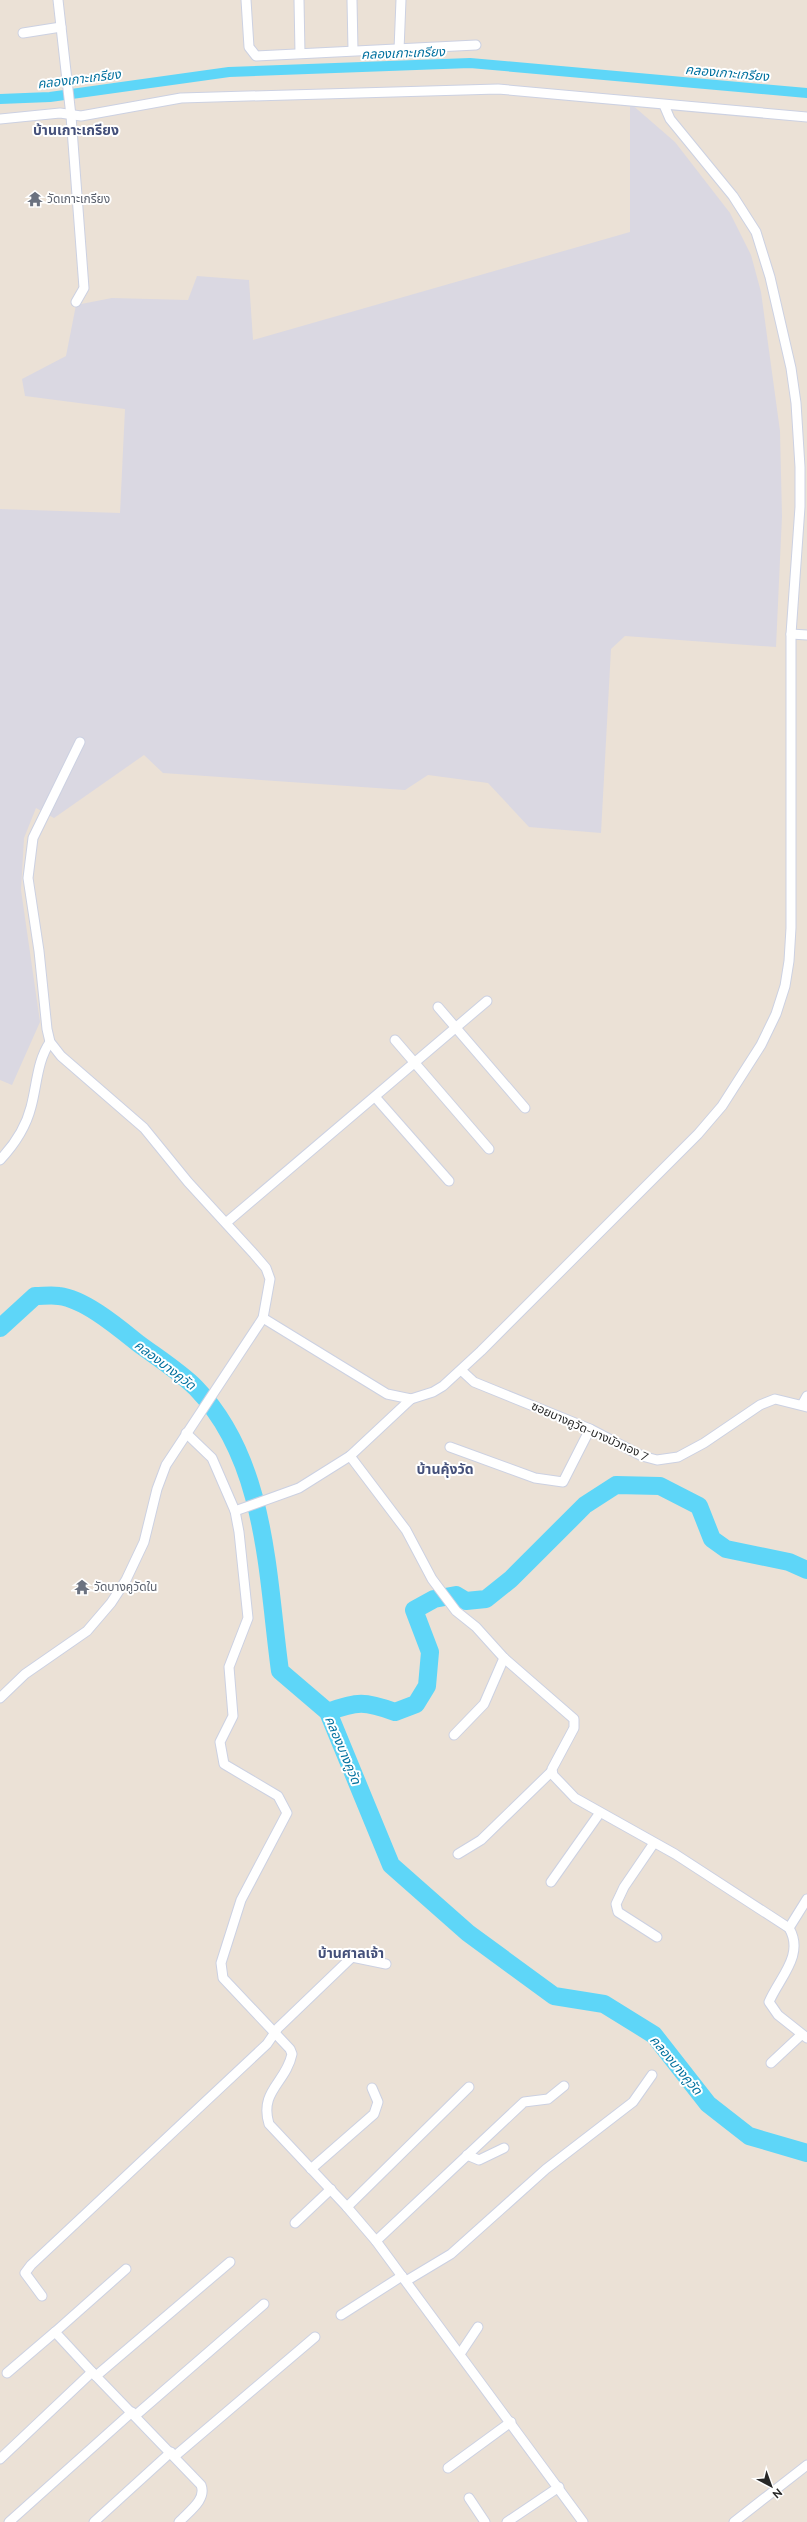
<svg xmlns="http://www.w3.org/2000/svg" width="807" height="2522" viewBox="0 0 807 2522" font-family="Raleway,'Noto Sans Thai',sans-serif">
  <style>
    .industrial { fill: #dad8e2 }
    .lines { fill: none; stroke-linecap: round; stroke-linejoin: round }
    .canal { stroke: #5ed6f8; stroke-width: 10 }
    .river { stroke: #5ed6f8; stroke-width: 18 }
    .street-casing { stroke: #ccd1e2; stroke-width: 11 }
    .street { stroke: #fff; stroke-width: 9 }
    .labels { text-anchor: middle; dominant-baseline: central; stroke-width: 4; stroke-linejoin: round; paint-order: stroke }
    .worship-label { font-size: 12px; fill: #5b616d; stroke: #fff; text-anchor: start }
    .street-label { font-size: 12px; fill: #272727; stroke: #fff }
    .water-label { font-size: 13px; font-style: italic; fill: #02719f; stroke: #fff }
    .quarter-label { font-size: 14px; font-weight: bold; fill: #44507a; stroke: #fff }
  </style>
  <rect width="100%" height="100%" fill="#ebe1d6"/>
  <!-- industrial -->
  <path class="industrial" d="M630 103 675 142 730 213 751 255 761 292 780 431 782 516 776 647 625 636 611 649 601 833 529 827 488 783 428 775 405 790 163 773 144 755 54 818 36 808 24 838 21 890 40 1022 12 1085 0 1080V509L120 513 125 409 25 396 22 379 66 356 76 305 112 298 188 300 197 276 249 280 253 340 630 232Z"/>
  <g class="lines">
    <!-- canal -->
    <path class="canal" d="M0 99 50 97 229 72 470 63 807 93"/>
    <!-- river -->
    <g class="river">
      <path d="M0 1328 35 1296C43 1296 52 1295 59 1296 85 1299 119 1328 139 1344 158 1358 180 1372 196 1388 267 1461 267 1576 280 1671L328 1712 391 1865 468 1933 554 1996 604 2004 654 2035 708 2104 749 2136 807 2153"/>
      <path d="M328 1712C357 1701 365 1701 395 1712L416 1704 427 1686 430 1652 414 1610 434 1599 456 1595 466 1601 486 1599 511 1579 585 1505 616 1485 660 1486 699 1506 712 1539 726 1549 789 1562 807 1570"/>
    </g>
    <defs>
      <g id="street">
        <path d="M58 0 71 116 84 288 76 302"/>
        <path d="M246 0 249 47 256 56 476 45"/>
        <path d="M299 0 300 53"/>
        <path d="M352 0 353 50"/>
        <path d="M23 33 61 27"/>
        <path d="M399 50 401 0"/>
        <path d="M0 119 60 113 81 116 181 98 498 89 807 117"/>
        <path d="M791 634 807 635"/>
        <path d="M438 1007 525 1108"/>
        <path d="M395 1040 489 1149"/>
        <path d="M376 1098 449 1181"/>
        <path d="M0 1160C14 1145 26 1127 31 1107 37 1085 37 1061 50 1042"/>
        <path d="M227 1222 487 1001"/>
        <path d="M263 1318 387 1394 411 1399 433 1392 443 1386 481 1351 698 1134 722 1106 761 1045 776 1014 785 986 789 961 791 928V634L800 507V467L796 403 791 368 770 277 756 232 733 196 670 119 664 105"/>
        <path d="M461 1370 474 1382 590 1429 642 1456 657 1460 678 1457 704 1443 760 1405 775 1399 807 1407"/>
        <path d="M802 1405 807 1396"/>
        <path d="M186 1433 212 1458 235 1511 239 1532 248 1618 229 1667 233 1716 220 1742 224 1764 278 1796 287 1813 241 1900 221 1963 223 1978 290 2049 292 2054C286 2083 259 2091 269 2124L347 2207 376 2241 583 2522"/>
        <path d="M450 1447 535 1478 563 1482 590 1429"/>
        <path d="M350 1456 406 1530 432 1579 456 1611 476 1627 504 1658 574 1719V1728L552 1769 553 1775 575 1798 675 1854 789 1928C805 1955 779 1978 769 2002L778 2015 807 2038"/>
        <path d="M235 1511 299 1488 350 1456 411 1399"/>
        <path d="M0 1698 25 1674 87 1631 111 1603 126 1580 144 1542 157 1489 166 1465 263 1318 270 1279 266 1268 254 1254 188 1182 144 1128 61 1056 50 1042 47 1029 39 951 28 878 33 838 80 742"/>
        <path d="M454 1735 484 1704 504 1658"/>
        <path d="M654 1843 624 1887 616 1904 618 1912 657 1937"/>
        <path d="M458 1854 481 1840 551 1772"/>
        <path d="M551 1882 599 1814"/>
        <path d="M789 1928 807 1899"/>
        <path d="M771 2063 801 2035"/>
        <path d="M467 2155 479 2160 504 2148"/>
        <path d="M311 2169 374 2114 378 2102 372 2088"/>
        <path d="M347 2207 469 2087"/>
        <path d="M295 2223 331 2189"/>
        <path d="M376 2241 524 2102 548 2099 564 2086"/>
        <path d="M406 2281 451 2254 546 2169 633 2102 652 2075"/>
        <path d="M42 2296 25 2273 31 2265 267 2044 278 2028 352 1957 386 1964"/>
        <path d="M341 2315 402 2276"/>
        <path d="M460 2354 478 2327"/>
        <path d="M92 2372 55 2332 126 2269"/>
        <path d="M7 2373 55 2332"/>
        <path d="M96 2376 230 2262"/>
        <path d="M136 2415 264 2304"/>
        <path d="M175 2456 315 2337"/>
        <path d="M0 2459 92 2372 201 2485C207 2500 188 2512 179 2522"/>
        <path d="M448 2468 511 2422"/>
        <path d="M469 2498 485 2522"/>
        <path d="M9 2522 132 2412"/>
        <path d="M94 2522 171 2452"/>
        <path d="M507 2522 559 2487"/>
        <path d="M734 2522 807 2465"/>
      </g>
    </defs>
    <!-- street casing -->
    <use href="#street" class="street-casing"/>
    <!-- street -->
    <use href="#street" class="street"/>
  </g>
  <!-- icons -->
  <defs>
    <symbol id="temple-bare" viewBox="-9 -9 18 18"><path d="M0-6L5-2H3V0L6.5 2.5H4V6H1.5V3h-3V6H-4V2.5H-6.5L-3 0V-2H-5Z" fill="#6b7280" stroke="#fff" stroke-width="2.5" paint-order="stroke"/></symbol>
  </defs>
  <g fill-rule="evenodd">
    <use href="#temple-bare" x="24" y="188" width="22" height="22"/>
    <use href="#temple-bare" x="71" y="1576" width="22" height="22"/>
  </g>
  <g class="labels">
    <!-- worship labels -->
    <g class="worship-label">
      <text x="47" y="199">วัดเกาะเกรียง</text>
      <text x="94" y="1587">วัดบางคูวัดใน</text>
    </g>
    <!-- street labels -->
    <g class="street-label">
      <text transform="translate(590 1431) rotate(24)">ซอยบางคูวัด-บางบัวทอง 7</text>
    </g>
    <!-- water labels -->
    <g class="water-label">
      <text transform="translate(403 53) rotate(-2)">คลองเกาะเกรียง</text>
      <text transform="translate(727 73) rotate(5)">คลองเกาะเกรียง</text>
      <text transform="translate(79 79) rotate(-7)">คลองเกาะเกรียง</text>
      <text transform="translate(165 1365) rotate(37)">คลองบางคูวัด</text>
      <text transform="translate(343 1750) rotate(67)">คลองบางคูวัด</text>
      <text transform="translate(676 2065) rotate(50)">คลองบางคูวัด</text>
    </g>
    <!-- quarter labels -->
    <g class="quarter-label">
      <text x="76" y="130">บ้านเกาะเกรียง</text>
      <text x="445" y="1469">บ้านคุ้งวัด</text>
      <text x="351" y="1953">บ้านศาลเจ้า</text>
    </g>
  </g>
  <!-- north arrow -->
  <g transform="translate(771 2486) rotate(139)" stroke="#ffffff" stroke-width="3" paint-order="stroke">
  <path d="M0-3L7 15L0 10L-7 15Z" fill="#272727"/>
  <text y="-6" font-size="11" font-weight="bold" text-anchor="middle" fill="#272727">N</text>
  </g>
</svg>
